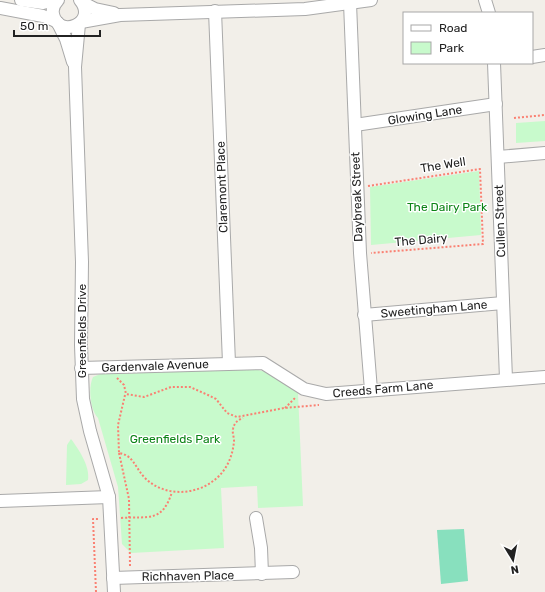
<svg xmlns="http://www.w3.org/2000/svg" width="545" height="592" viewBox="0 0 545 592" font-family="Rubik,sans-serif">
  <style>
    .park { fill: #c8facc }
    .pitch { fill: #88e0be }
    .lines { fill: none; stroke-linecap: round; stroke-linejoin: round }
    .minor-casing { stroke: #a9a9a9; stroke-width: 14 }
    .path { stroke: #fa8072; stroke-width: 2; stroke-dasharray: 2 2; stroke-linecap: butt }
    .minor { stroke: #fff; stroke-width: 12 }
    .labels { text-anchor: middle; dominant-baseline: central; stroke-width: 3; stroke-linejoin: round; paint-order: stroke }
    .street-label { font-size: 12px; fill: #222; stroke: #fff }
    .park-label { font-size: 12px; fill: #0c8416; stroke: #fff }
  </style>
  <rect width="100%" height="100%" fill="#f2efe9"/>
  <!-- park -->
  <g class="park">
    <path d="M545 121V141L516 143V123Z"/>
    <path d="M479 171 481 235 371 245 370 187Z"/>
    <path d="M254 369 266 372 298 393 303 506 258 508 257 486 221 488 224 548 131 553 122 544 118 487 98 418C90 410 88 387 93 377L103 373 116 374Z"/>
    <path d="M71 439C79 450 90 466 88 480L81 484 66 485 67 445Z"/>
  </g>
  <!-- pitch -->
  <path class="pitch" d="M464 529 468 581 441 584 437 530Z"/>
  <g class="lines">
    <defs>
      <g id="minor">
        <path d="M21 0 43 3 55 0"/>
        <path d="M58 0C54 4 52 9 53 14 58 40 99 23 80 0"/>
        <path d="M485 0 489 13"/>
        <path d="M83 3 95 9 114 13"/>
        <path d="M350 3 360 253 371 390"/>
        <path d="M0 8 43 16 56 21"/>
        <path d="M215 11 229 363"/>
        <path d="M81 22 120 15 305 9 371 0"/>
        <path d="M58 23 66 39 73 62"/>
        <path d="M79 24 75 67 82 262 81 345 83 399 90 431 109 497 114 592"/>
        <path d="M532 57 545 55"/>
        <path d="M494 63 506 379"/>
        <path d="M355 125 496 104"/>
        <path d="M498 157 545 153"/>
        <path d="M364 315 503 303"/>
        <path d="M81 368 263 363 304 389 326 394 545 377"/>
        <path d="M0 501 109 497"/>
        <path d="M256 518 261 548 262 574"/>
        <path d="M113 578 293 572"/>
      </g>
    </defs>
    <!-- minor casing -->
    <use href="#minor" class="minor-casing"/>
    <!-- path -->
    <g class="path">
      <path d="M514 118 545 115"/>
      <path d="M368 186 480 169 483 244 371 253"/>
      <path d="M117 378 124 385 126 394 144 397 171 387H190L208 395 216 399 227 413 237 417 284 408 319 405"/>
      <path d="M125 395 118 425 119 453C133 455 135 467 144 477 164 498 199 496 219 476 228 467 233 454 234 441 234 437 232 432 233 429 234 423 238 420 243 418"/>
      <path d="M285 408 296 397"/>
      <path d="M119 453 129 499 130 566"/>
      <path d="M121 518C149 516 162 523 172 492"/>
      <path d="M96 592 93 519H99"/>
    </g>
    <!-- minor -->
    <use href="#minor" class="minor"/>
  </g>
  <g class="labels">
    <!-- street labels -->
    <g class="street-label">
      <text transform="translate(425 115) rotate(-9)">Glowing Lane</text>
      <text transform="translate(443 165) rotate(-9)">The Well</text>
      <text transform="translate(222 187) rotate(-92)">Claremont Place</text>
      <text transform="translate(357 197) rotate(-92)">Daybreak Street</text>
      <text transform="translate(500 221) rotate(-92)">Cullen Street</text>
      <text transform="translate(421 240) rotate(-5)">The Dairy</text>
      <text transform="translate(434 309) rotate(-5)">Sweetingham Lane</text>
      <text transform="translate(82 331) rotate(-90)">Greenfields Drive</text>
      <text transform="translate(155 366) rotate(-2)">Gardenvale Avenue</text>
      <text transform="translate(383 389) rotate(-5)">Creeds Farm Lane</text>
      <text transform="translate(188 576) rotate(-1)">Richhaven Place</text>
    </g>
    <!-- park labels -->
    <g class="park-label">
      <text x="447" y="207">The Dairy Park</text>
      <text x="175" y="439">Greenfields Park</text>
    </g>
  </g>
  <!-- legend -->
  <rect x="403" y="12" width="130" height="52" fill="#ffffff" stroke="#a7a7a7"/>
  <rect x="411" y="25" width="20" height="6" fill="#ffffff" stroke="#a7a7a7"/>
  <text x="439" y="32" font-size="12" fill="#222222">Road</text>
  <rect x="411" y="42" width="20" height="12" fill="#c8facc" stroke="#a7a7a7"/>
  <text x="439" y="52" font-size="12" fill="#222222">Park</text>
  <!-- north arrow -->
  <g transform="translate(513 560) rotate(170)" stroke="#ffffff" stroke-width="3" paint-order="stroke">
  <path d="M0-3L7 15L0 10L-7 15Z" fill="#222222"/>
  <text y="-6" font-size="11" font-weight="bold" text-anchor="middle" fill="#222222">N</text>
  </g>
  <!-- scale -->
  <path d="M14 30v6h86v-6" fill="none" stroke="#222222" stroke-width="2"/>
  <text x="20" y="30" font-size="12" fill="#222222" stroke="#ffffff" stroke-width="3" paint-order="stroke">50 m</text>
</svg>
